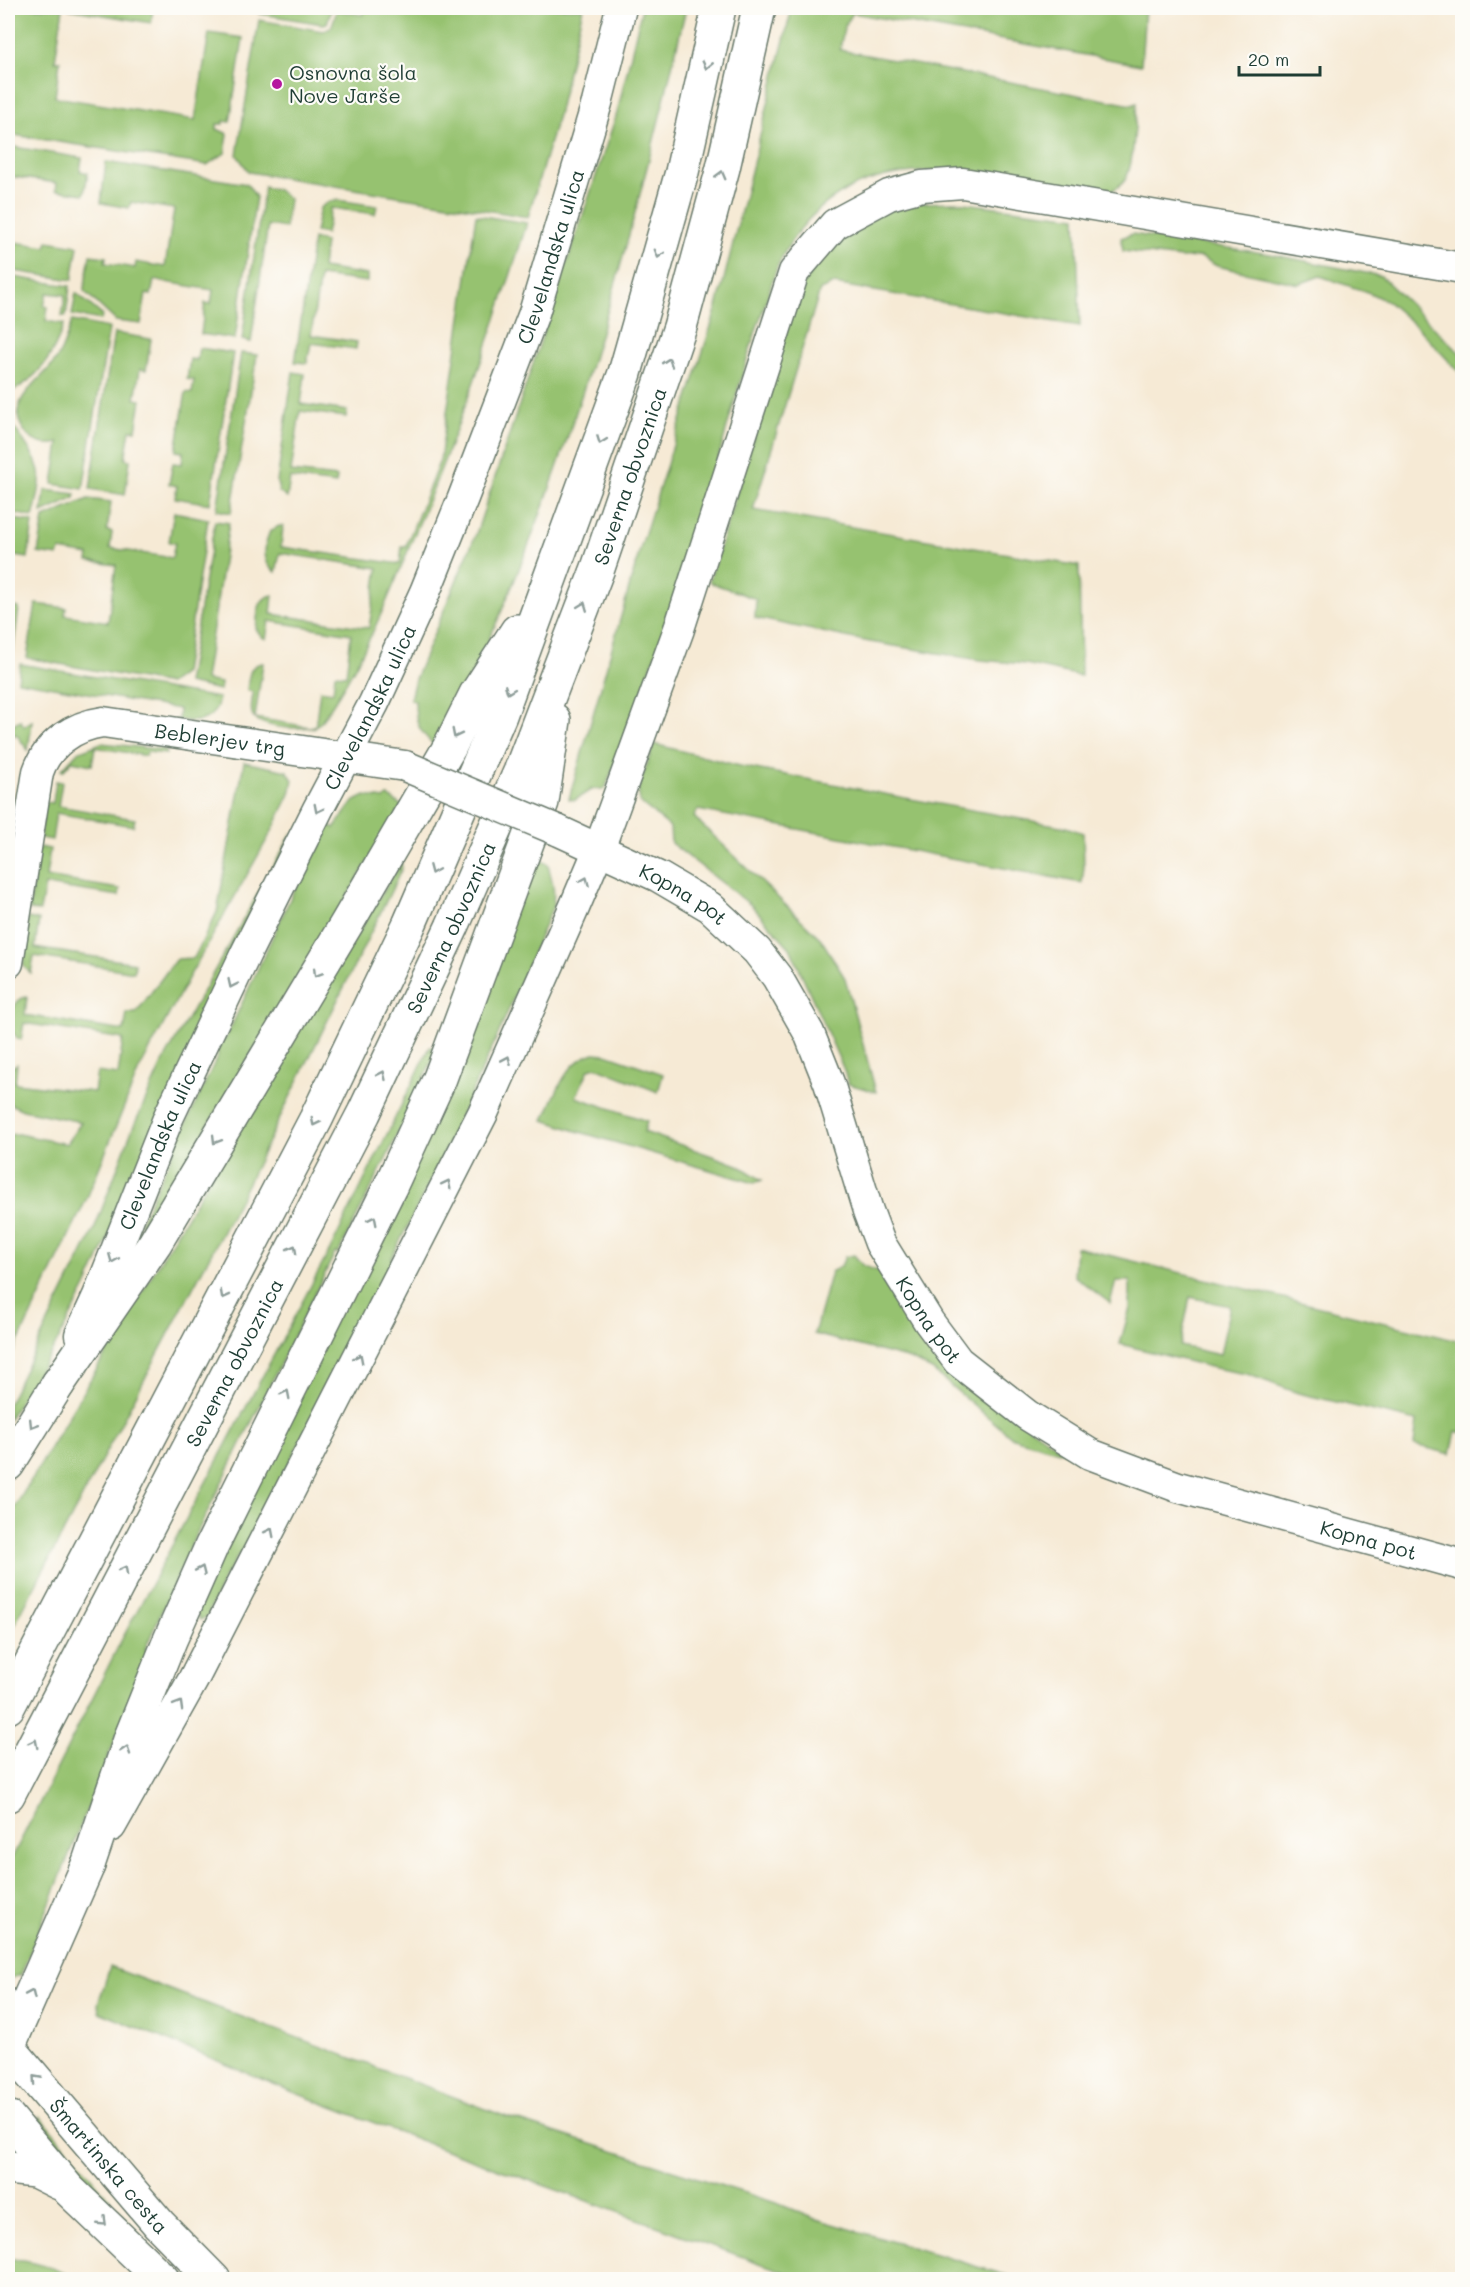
<svg xmlns="http://www.w3.org/2000/svg" width="1470" height="2287" viewBox="0 0 1470 2287" font-family="Mali,sans-serif">
  <style>
    .green { fill: #96c270; stroke: #5a8052; stroke-width: 1.5; fill-rule: evenodd }
    .lines { fill: none; stroke-linecap: round; stroke-linejoin: round }
    .minor-casing { stroke: #6a7a6c; stroke-width: 33 }
    .major-casing { stroke: #6a7a6c; stroke-width: 36 }
    .highway-casing { stroke: #6a7a6c; stroke-width: 36 }
    .minor { stroke: #fff; stroke-width: 30 }
    .major { stroke: #fff; stroke-width: 33 }
    .highway { stroke: #fff; stroke-width: 33 }
    .minor-bridge-casing { stroke: #6a7a6c; stroke-width: 33; stroke-linecap: butt }
    .minor-bridge { stroke: #fff; stroke-width: 30 }
    .oneway { stroke: #8f9e9a }
    .poi-dot { fill: #b5179e; stroke: #fdfcf7; stroke-width: 2 }
    .labels { text-anchor: middle; dominant-baseline: central; stroke-width: 4.5; stroke-linejoin: round; paint-order: stroke }
    .poi-label { font-size: 20px; fill: #1f3d34; stroke: #fdfcf7; text-anchor: start }
    .street-label { font-size: 20px; fill: #1f3d34; stroke: #fdfcf7 }
  </style>
  <rect width="100%" height="100%" fill="#fdfcf7"/>
  <filter id="ink" filterUnits="userSpaceOnUse"><feTurbulence type="fractalNoise" baseFrequency=".0167" numOctaves="2"/><feDisplacementMap in="SourceGraphic" scale="12" xChannelSelector="R" yChannelSelector="G"/><feConvolveMatrix kernelMatrix="1 2 1 2 8 2 1 2 1" color-interpolation-filters="sRGB"/></filter>
  <filter id="wash" filterUnits="userSpaceOnUse"><feTurbulence type="fractalNoise" baseFrequency=".008" numOctaves="4" result="noise"/><feDisplacementMap in="SourceGraphic" scale="24" xChannelSelector="R" yChannelSelector="G"/><feGaussianBlur stdDeviation="1.35" result="paint"/><feColorMatrix in="noise" values="0 0 0 0 0 0 0 0 0 0 0 0 0 0 0 0 0 1.4 0 .05"/><feComposite in="paint" operator="in"/></filter>
  <g filter="url(#wash)">
    <rect width="100%" height="100%" fill="#f6ead5"/>
    <!-- green -->
    <g class="green">
      <path d="M8 8H63L55 61H60L55 97 195 120 209 33 243 38 230 122 224 121 223 124H217V129L228 134 225 153 207 165 8 134Z"/>
      <path d="M69 8H153L151 23 69 9Z"/>
      <path d="M261 8H313L327 10 328 8H332L327 23 323 24 260 14Z"/>
      <path d="M365 8H583L558 115 528 217 249 172 237 155 259 20 323 31 331 28 337 10 363 15Z"/>
      <path d="M642 8H686C639 209 584 417 503 608 483 655 459 701 436 747 419 731 415 725 415 701L410 699 415 679 476 534 617 113Z"/>
      <path d="M792 8H1145L1141 65 853 13 844 27 840 50 1132 105 1137 103C1135 120 1134 167 1125 180 1120 187 1113 190 1106 194 1031 182 921 153 851 188 819 203 794 232 779 263 773 277 769 293 764 307 742 369 726 434 707 497 678 596 643 693 605 789H592L575 800 569 799 641 546 717 307Z"/>
      <path d="M8 146 82 158 80 171 88 173 84 194 56 190 57 183 8 176Z"/>
      <path d="M106 162 247 184 256 197 235 339 201 334 205 303 211 304 213 290 154 280 151 295 146 294 141 324 116 321 84 291 90 255 106 257 105 263 135 268 136 262 165 267 174 209 131 202 129 208 101 203Z"/>
      <path d="M264 187 278 190 289 199 285 228 268 225 251 342 242 340Z"/>
      <path d="M337 200 377 206 375 214 331 208 326 234 315 232 320 208 330 201Z"/>
      <path d="M956 202 1076 217 1080 326 834 284 820 290 753 510 1079 566 1081 676 1026 664 980 660 870 642 755 618 756 599 709 582 800 287 840 235 883 209 918 203Z"/>
      <path d="M476 215 527 223C494 329 457 433 414 536 388 600 361 666 320 723 310 732 260 729 253 716 249 710 253 699 253 692L247 690C249 678 248 664 263 663L255 718 315 728 320 690 333 692 335 674 346 675 351 634 269 621 266 639 262 637 256 629C258 615 256 598 273 595L271 614 369 628 378 568 280 553 276 572C261 564 264 545 270 531L279 526H283L281 547 400 564 402 546H406L440 460Z"/>
      <path d="M1132 234 1270 254 1381 276 1462 355V375L1417 327 1388 302 1370 293 1320 276 1299 284 1217 266 1201 257 1181 258 1123 251 1121 238Z"/>
      <path d="M313 239 325 242 322 268 367 275V282L320 276 311 335 357 342 356 349 311 343 307 363 295 362Z"/>
      <path d="M8 241 46 247 48 241 78 246 72 280 8 270Z"/>
      <path d="M8 276 70 286 66 316H62L65 295 47 293 44 306 48 307 46 321 64 324C54 355 38 380 8 393Z"/>
      <path d="M76 293 102 315 101 320 72 315Z"/>
      <path d="M72 321 109 328 83 489 53 484 59 443C47 446 37 444 28 436 0 403 38 385 55 361 64 350 67 334 72 321Z"/>
      <path d="M114 333 151 339 146 370 140 369 135 399 141 400 136 430H130L125 459 130 460 125 495 90 489Z"/>
      <path d="M199 348 233 353 210 504 175 498 177 486 169 484 173 463 182 464 183 452 176 451 186 392 192 393 194 380 187 379 190 359 197 360Z"/>
      <path d="M241 353 257 355 231 513 217 510Z"/>
      <path d="M293 372 305 374 301 404 347 411 346 417 300 411 291 472 337 477 336 484 290 478 287 498 279 492 277 482Z"/>
      <path d="M8 420C21 437 42 461 40 483 39 494 36 506 33 517L8 512Z"/>
      <path d="M45 490 76 494 75 498 42 513Z"/>
      <path d="M88 499 111 502 107 531 112 532 110 548 172 558 175 543 169 542 174 512 208 519 184 673 169 684 27 658 36 604 66 608 65 615 108 622 116 565 88 561 89 555 60 550 58 556 38 553 44 518Z"/>
      <path d="M8 518 33 522 28 558 8 555Z"/>
      <path d="M215 521 229 523 205 680 221 683 220 690 187 683Z"/>
      <path d="M8 606 19 608 12 656 8 655Z"/>
      <path d="M20 664 219 698C215 722 198 723 178 720L179 709 18 681Z"/>
      <path d="M20 720 24 726 32 721 28 750 16 734 8 739V723L10 726Z"/>
      <path d="M101 743 166 750V754L147 752 146 756 95 747 92 765 72 761 63 771 61 770 78 752Z"/>
      <path d="M654 744 740 766 905 798 1066 827 1083 833 1084 867 1082 883 698 810 694 817 821 939 845 978 876 1092 848 1084 844 1070 790 948 752 906 671 843 670 827 640 802 638 790Z"/>
      <path d="M244 762 287 771 293 780 290 794 272 831 189 977 139 1070 87 1198 8 1363V1135L18 1134 67 1144 81 1122 23 1110 8 1103V1069L17 1064 15 1083 94 1092 97 1072 118 1075 123 1039 24 1023 21 1040 17 1038 12 1031C11 1018 11 999 27 997L25 1015 124 1031 127 1013H136L176 959 194 958 217 912Z"/>
      <path d="M56 781 62 782 58 806 135 819 133 826 56 813 52 840 40 838 45 802 53 803Z"/>
      <path d="M365 796 384 799 388 796 402 806 147 1226 140 1223 218 1055 217 1050 221 1040H225L325 823 334 828 353 802Z"/>
      <path d="M292 833 86 1287 55 1346 8 1420V1404L94 1230 132 1130 162 1064Z"/>
      <path d="M39 847 50 849 46 877 120 889 119 896 45 885 40 911 29 910Z"/>
      <path d="M535 857 548 864C552 883 555 886 553 906L497 1037 436 1170 391 1259 394 1263 250 1537 224 1578 207 1617 200 1620 196 1612Z"/>
      <path d="M401 862 402 868 396 881 240 1199 8 1637V1519L184 1221Z"/>
      <path d="M28 918 39 920 35 948 135 963 134 972 34 956 31 973 23 966Z"/>
      <path d="M430 1047H434L436 1052 387 1157 338 1254 335 1253 194 1539 145 1649 150 1652 21 1975 8 1979V1866L121 1641 330 1250Z"/>
      <path d="M594 1053 606 1054 663 1074 658 1092 596 1067 589 1069 576 1097 647 1121 644 1132 738 1165 762 1180 754 1183 573 1130 544 1120C556 1094 565 1061 594 1053Z"/>
      <path d="M1076 1247 1462 1342V1433L1456 1431 1451 1454 1414 1445 1417 1421 1298 1393 1247 1374 1214 1368 1120 1344 1130 1308V1281H1116L1110 1303 1074 1276ZM1190 1297 1230 1306 1220 1355 1180 1346Z"/>
      <path d="M854 1255 863 1266 879 1271 889 1291 908 1322 952 1373 1067 1453 1013 1438 932 1370 910 1359 814 1334 831 1272 841 1266 845 1257Z"/>
      <path d="M110 1967 507 2117 779 2204 813 2218 1019 2279H804L451 2152 293 2092 99 2012 98 2004Z"/>
      <path d="M40 2116 145 2242 32 2135Z"/>
      <path d="M8 2260C30 2260 57 2268 76 2279H8Z"/>
    </g>
  </g>
  <g filter="url(#ink)">
    <g class="lines">
      <defs>
        <g id="minor">
          <path id="s1" d="M557 830 659 877 710 907 757 951 777 977 809 1033 829 1083 868 1211 880 1243 929 1322 958 1361 1027 1415 1090 1454 1178 1487 1462 1565"/>
          <path id="s2" d="M8 963 38 772C48 743 74 726 103 722L405 766"/>
          <path id="s3" d="M80 1335 98 1296 169 1116 246 953 318 809 374 703 425 592 463 498 534 313 597 103 621 8"/>
          <path d="M111 1826 193 1680 483 1113 574 908 599 849 679 629 794 272 835 224 889 195 922 186 963 183 1462 268"/>
        </g>
        <g id="major">
          <path d="M8 1464 58 1384"/>
          <path id="s4" d="M8 2047 159 2224 214 2280"/>
          <path d="M8 2047 88 1865"/>
          <path d="M8 2117 69 2190 163 2280"/>
          <path d="M8 2168 35 2171 59 2183"/>
        </g>
        <g id="highway">
          <path d="M58 1384 155 1243 347 923 449 748 476 694 517 631"/>
          <path d="M8 1707 316 1119 409 925 500 715 625 373 682 172 719 8"/>
          <path id="s5" d="M8 1795 364 1113 452 927 520 772 598 568 680 327 723 168 759 8"/>
          <path d="M88 1865 131 1737 170 1640 212 1545 390 1187 440 1078 542 802 554 720"/>
        </g>
      </defs>
      <!-- minor casing -->
      <use href="#minor" class="minor-casing"/>
      <!-- major casing -->
      <use href="#major" class="major-casing"/>
      <!-- highway casing -->
      <use href="#highway" class="highway-casing"/>
      <!-- minor -->
      <use href="#minor" class="minor"/>
      <!-- major -->
      <use href="#major" class="major"/>
      <!-- highway -->
      <use href="#highway" class="highway"/>
      <defs>
        <path id="minor-bridge" d="M405 766 557 830"/>
      </defs>
      <!-- minor-bridge casing -->
      <use href="#minor-bridge" class="minor-bridge-casing"/>
      <!-- minor-bridge -->
      <use href="#minor-bridge" class="minor-bridge"/>
    </g>
    <!-- one-way arrows -->
    <defs><path id="oneway-chevron" d="M-2-3.5L2.5 0L-2 3.5" fill="none" stroke-width="1.6" stroke-linecap="round" stroke-linejoin="round" transform="scale(1.5)"/></defs>
    <g class="oneway">
      <use href="#oneway-chevron" transform="translate(707 65) rotate(103)"/>
      <use href="#oneway-chevron" transform="translate(721 175) rotate(-75)"/>
      <use href="#oneway-chevron" transform="translate(659 254) rotate(106)"/>
      <use href="#oneway-chevron" transform="translate(668 362) rotate(-71)"/>
      <use href="#oneway-chevron" transform="translate(601 440) rotate(110)"/>
      <use href="#oneway-chevron" transform="translate(583 606) rotate(-69)"/>
      <use href="#oneway-chevron" transform="translate(509 690) rotate(111)"/>
      <use href="#oneway-chevron" transform="translate(456 734) rotate(117)"/>
      <use href="#oneway-chevron" transform="translate(318 809) rotate(117)"/>
      <use href="#oneway-chevron" transform="translate(433 870) rotate(113)"/>
      <use href="#oneway-chevron" transform="translate(585 881) rotate(-67)"/>
      <use href="#oneway-chevron" transform="translate(317 973) rotate(121)"/>
      <use href="#oneway-chevron" transform="translate(232 984) rotate(115)"/>
      <use href="#oneway-chevron" transform="translate(507 1060) rotate(-66)"/>
      <use href="#oneway-chevron" transform="translate(382 1075) rotate(-65)"/>
      <use href="#oneway-chevron" transform="translate(315 1122) rotate(117)"/>
      <use href="#oneway-chevron" transform="translate(216 1140) rotate(121)"/>
      <use href="#oneway-chevron" transform="translate(447 1184) rotate(-63)"/>
      <use href="#oneway-chevron" transform="translate(373 1220) rotate(-63)"/>
      <use href="#oneway-chevron" transform="translate(293 1249) rotate(-62)"/>
      <use href="#oneway-chevron" transform="translate(113 1259) rotate(112)"/>
      <use href="#oneway-chevron" transform="translate(224 1295) rotate(118)"/>
      <use href="#oneway-chevron" transform="translate(359 1358) rotate(-63)"/>
      <use href="#oneway-chevron" transform="translate(286 1394) rotate(-63)"/>
      <use href="#oneway-chevron" transform="translate(33 1424) rotate(122)"/>
      <use href="#oneway-chevron" transform="translate(270 1532) rotate(-63)"/>
      <use href="#oneway-chevron" transform="translate(124 1570) rotate(-62)"/>
      <use href="#oneway-chevron" transform="translate(201 1570) rotate(-66)"/>
      <use href="#oneway-chevron" transform="translate(179 1705) rotate(-60)"/>
      <use href="#oneway-chevron" transform="translate(34 1743) rotate(-63)"/>
      <use href="#oneway-chevron" transform="translate(126 1750) rotate(-72)"/>
      <use href="#oneway-chevron" transform="translate(31 1994) rotate(-66)"/>
      <use href="#oneway-chevron" transform="translate(36 2079) rotate(-132)"/>
      <use href="#oneway-chevron" transform="translate(103 2222) rotate(44)"/>
    </g>
  </g>
  <!-- markers -->
  <circle class="poi-dot" cx="277" cy="84" r="6"/>
  <g class="labels">
    <!-- poi labels -->
    <g class="poi-label">
      <text x="289" y="72">Osnovna šola<tspan x="289" dy="23">Nove Jarše</tspan></text>
    </g>
    <!-- street labels -->
    <g class="street-label">
      <text stroke="none"><textPath href="#s3" startOffset="1178">Clevelandska ulica</textPath></text>
      <text stroke="none"><textPath href="#s5" startOffset="1460">Severna obvoznica</textPath></text>
      <text stroke="none"><textPath href="#s3" startOffset="692">Clevelandska ulica</textPath></text>
      <text stroke="none"><textPath href="#s2" startOffset="398">Beblerjev trg</textPath></text>
      <text stroke="none"><textPath href="#s1" startOffset="142">Kopna pot</textPath></text>
      <text stroke="none"><textPath href="#s5" startOffset="974">Severna obvoznica</textPath></text>
      <text stroke="none"><textPath href="#s3" startOffset="206">Clevelandska ulica</textPath></text>
      <text stroke="none"><textPath href="#s1" startOffset="646">Kopna pot</textPath></text>
      <text stroke="none"><textPath href="#s5" startOffset="488">Severna obvoznica</textPath></text>
      <text stroke="none"><textPath href="#s1" startOffset="1150">Kopna pot</textPath></text>
      <text stroke="none"><textPath href="#s4" startOffset="156">Šmartinska cesta</textPath></text>
    </g>
  </g>
  <!-- margin -->
  <rect width="1470" height="2287" fill="none" stroke="#fdfcf7" stroke-width="30"/>
  <!-- scale -->
  <path d="M1239 66v9h81v-9" fill="none" stroke="#1f3d34" stroke-width="3"/>
  <text x="1248" y="66" font-size="18" fill="#1f3d34" stroke="#fdfcf7" stroke-width="4.5" paint-order="stroke">20 m</text>
</svg>
